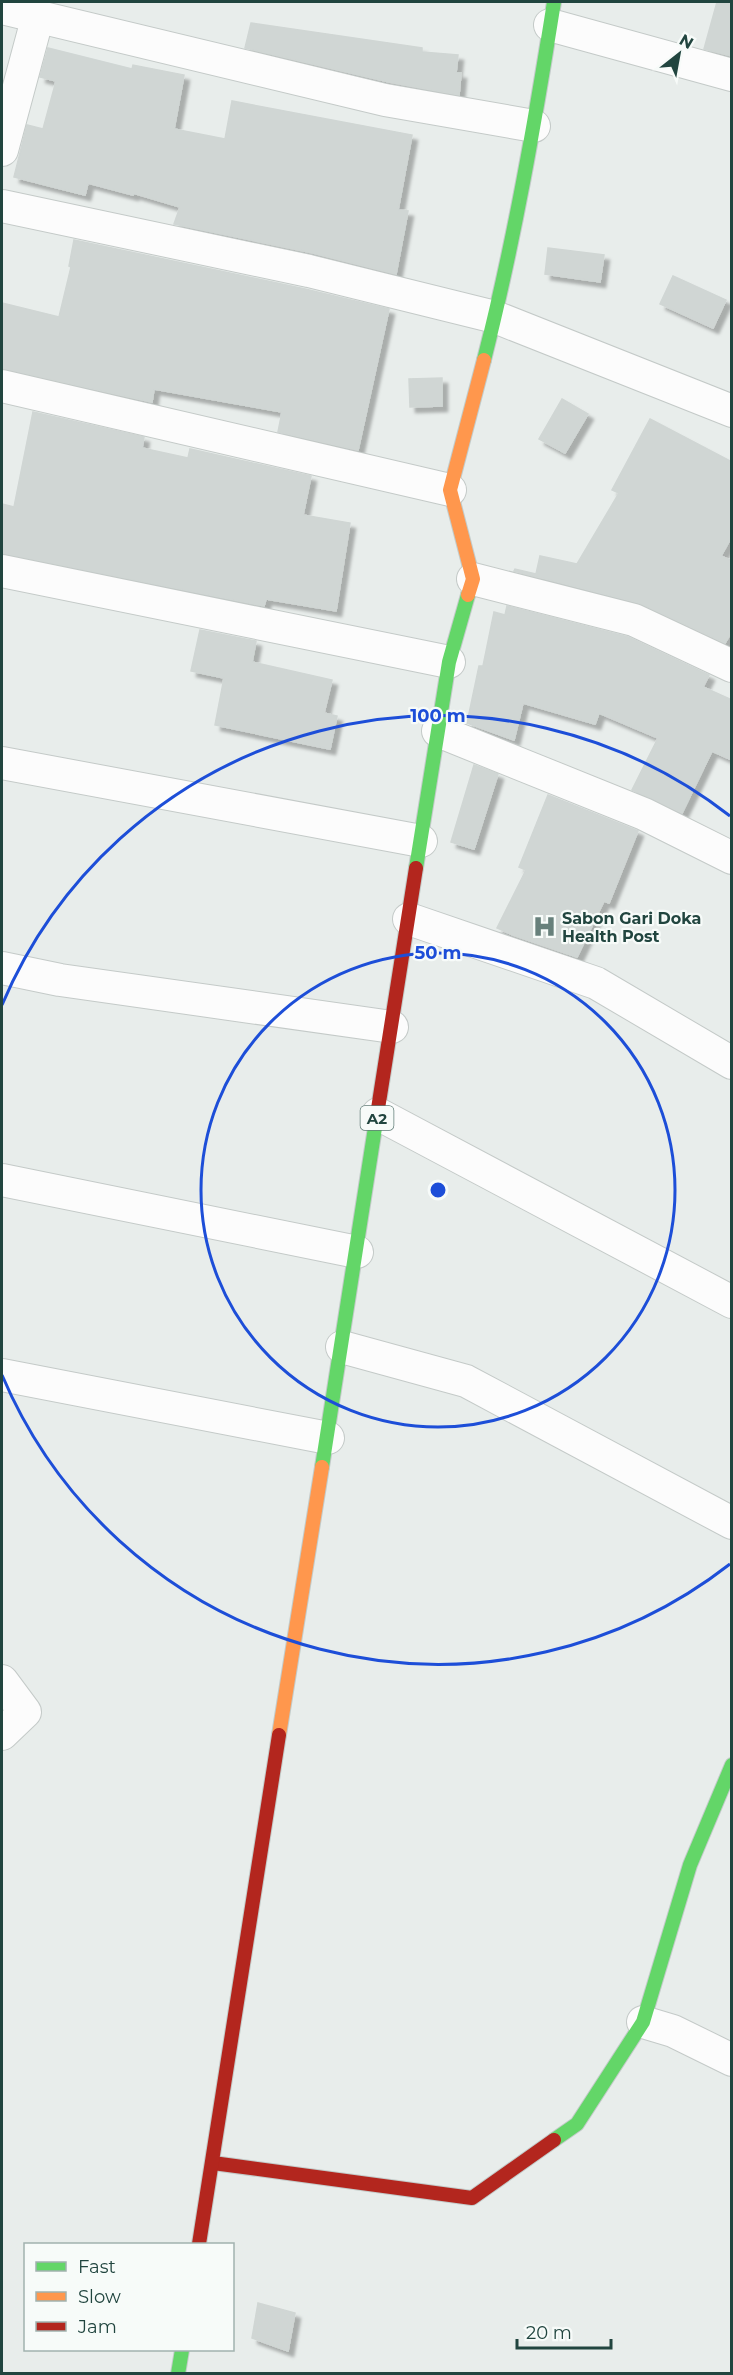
<svg xmlns="http://www.w3.org/2000/svg" width="733" height="2375" viewBox="0 0 733 2375" font-family="Montserrat,sans-serif">
  <style>
    .building { fill: #d0d6d4; stroke: #d0d6d4; stroke-width: 1.5; filter: url(#shadow) }
    .lines { fill: none; stroke-linecap: round; stroke-linejoin: round }
    .street-casing { stroke: #c4cac8; stroke-width: 34 }
    .fast-casing { stroke: #c3cbc9; stroke-width: 16 }
    .slow-casing { stroke: #c3cbc9; stroke-width: 16 }
    .jam-casing { stroke: #c3cbc9; stroke-width: 16 }
    .street { stroke: #fcfcfc; stroke-width: 32 }
    .fast { stroke: #63d668; stroke-width: 14 }
    .slow { stroke: #ff974d; stroke-width: 14 }
    .jam { stroke: #b3261e; stroke-width: 14 }
    .ring { fill: none; stroke: #1d4ed8; stroke-width: 3 }
    .labels { text-anchor: middle; dominant-baseline: central; stroke-width: 4.5; stroke-linejoin: round; paint-order: stroke }
    .shield { fill: #f7fbf9; stroke: #617c77; stroke-width: 1.5 }
    .shield-label { font-size: 15px; font-weight: bold; fill: #21453f }
    .poi-label { font-size: 16px; font-weight: bold; fill: #21453f; stroke: #f7fbf9; text-anchor: start }
    .centre { fill: #1d4ed8; stroke: #f7fbf9; stroke-width: 3 }
    .ring-label { font-size: 18px; text-anchor: middle; font-weight: bold; fill: #1d4ed8; stroke: #f7fbf9; stroke-width: 4.5; stroke-linejoin: round; paint-order: stroke }
  </style>
  <defs>
    <filter id="shadow"><feDropShadow dx="5.5" dy="5.5" stdDeviation="1.5" flood-color="#0004"/></filter>
  </defs>
  <rect width="100%" height="100%" fill="#e8edeb"/>
  <!-- building -->
  <g class="building">
    <path d="M717 2H732V56L704 49Z"/>
    <path d="M251 23 422 48V52L458 55 456 73H461L459 95 389 82 245 48Z"/>
    <path d="M48 48 132 69 133 65 184 75 174 129 225 139 232 101 412 135 398 210 408 211 396 274 313 253 174 224 180 207 133 193V195L88 183 85 195 14 177 27 125 43 129 56 81 40 77Z"/>
    <path d="M74 240 305 289 389 309 358 450 278 432 282 412 154 389 152 402 2 369V303L59 317 71 267 69 266Z"/>
    <path d="M548 248 604 255 600 282 545 274Z"/>
    <path d="M673 276 726 300 713 328 660 304Z"/>
    <path d="M442 378V406L410 407 409 379Z"/>
    <path d="M562 399 588 414 565 453 539 439Z"/>
    <path d="M33 412 144 437 142 448 188 458 190 449 311 476 303 515 350 523 336 611 266 599 264 606 2 554V504L14 507Z"/>
    <path d="M650 419 732 462V536L721 556 732 561V631L725 643 638 603 514 571 515 569 536 574 540 556 577 564 619 493 612 490Z"/>
    <path d="M507 606 628 637 709 675 703 687 732 700V760L712 751 682 813 632 790 658 738 599 713 595 724 523 703 514 740 467 723 479 666H483L494 612 505 615Z"/>
    <path d="M200 630 256 641 252 662 332 680 324 713 337 716 330 749 215 725 224 678 191 671Z"/>
    <path d="M474 765 498 774 474 849 451 842Z"/>
    <path d="M548 795 638 831 609 903 604 901 577 957 513 935 497 928 526 870 519 867Z"/>
    <path d="M258 2303 295 2313 288 2351 252 2338Z"/>
  </g>
  <g class="lines">
    <defs>
      <g id="street">
        <path d="M2 8 385 100 534 126"/>
        <path d="M550 25 732 75"/>
        <path d="M2 150 38 16"/>
        <path d="M2 206 309 271 495 317 732 411"/>
        <path d="M2 386 450 490"/>
        <path d="M2 571 449 662"/>
        <path d="M473 579 634 620 732 666"/>
        <path d="M438 731 644 814 732 858"/>
        <path d="M2 763 421 841"/>
        <path d="M409 919 596 983 732 1063"/>
        <path d="M2 968 60 980 392 1027"/>
        <path d="M378 1114 732 1302"/>
        <path d="M2 1180 357 1252"/>
        <path d="M342 1347 466 1381 732 1523"/>
        <path d="M2 1375 328 1438"/>
        <path d="M2 1681 25 1712 2 1734"/>
        <path d="M643 2022 673 2031 732 2060"/>
      </g>
      <g id="fast">
        <path d="M484 360C514 242 535 122 554 2"/>
        <path d="M416 868 449 662 468 595"/>
        <path d="M322 1467 377 1115"/>
        <path d="M554 2140 577 2124 643 2022 690 1865 732 1765"/>
        <path d="M178 2374 182 2350"/>
      </g>
      <g id="slow">
        <path d="M468 595 473 579 450 490 484 360"/>
        <path d="M279 1735 322 1467"/>
      </g>
      <g id="jam">
        <path d="M377 1115 416 868"/>
        <path d="M213 2163 472 2198 554 2140"/>
        <path d="M199 2244 279 1735"/>
      </g>
    </defs>
    <!-- street casing -->
    <use href="#street" class="street-casing"/>
    <!-- fast casing -->
    <use href="#fast" class="fast-casing"/>
    <!-- slow casing -->
    <use href="#slow" class="slow-casing"/>
    <!-- jam casing -->
    <use href="#jam" class="jam-casing"/>
    <!-- street -->
    <use href="#street" class="street"/>
    <!-- fast -->
    <use href="#fast" class="fast"/>
    <!-- slow -->
    <use href="#slow" class="slow"/>
    <!-- jam -->
    <use href="#jam" class="jam"/>
  </g>
  <!-- distance rings -->
  <g class="ring">
    <circle cx="438" cy="1190" r="237"/>
    <path d="M730 1564A474 474 0 0 1 2 1375M2 1005A474 474 0 0 1 730 816"/>
  </g>
  <!-- icons -->
  <defs>
    <symbol id="hospital-bare" viewBox="-9 -9 18 18"><path d="M-5-5h3v3.5h4V-5h3V5h-3V1.5h-4V5h-3Z" fill="#67807b" stroke="#f7fbf9" stroke-width="2.5" paint-order="stroke"/></symbol>
  </defs>
  <g fill-rule="evenodd">
    <use href="#hospital-bare" x="528" y="910" width="33" height="33"/>
  </g>
  <g class="labels">
    <!-- shield labels -->
    <rect class="shield" x="360.5" y="1106" width="33" height="24" rx="4.5"/>
    <g class="shield-label">
      <text x="377" y="1118">A2</text>
    </g>
    <!-- poi labels -->
    <g class="poi-label">
      <text x="562" y="918">Sabon Gari Doka<tspan x="562" dy="18">Health Post</tspan></text>
    </g>
  </g>
  <circle cx="438" cy="1190" r="9" class="centre"/>
  <g class="ring-label">
    <text x="438" y="722">100 m</text>
    <text x="438" y="959">50 m</text>
  </g>
  <!-- border -->
  <rect width="733" height="2375" fill="none" stroke="#21453f" stroke-width="6"/>
  <!-- legend -->
  <rect x="24" y="2243" width="210" height="108" fill="#f7fbf9" stroke="#a1b2af" stroke-width="1.5"/>
  <rect x="36" y="2262" width="30" height="9" fill="#63d668" stroke="#a1b2af" stroke-width="1.5"/>
  <text x="78" y="2273" font-size="18" fill="#21453f">Fast</text>
  <rect x="36" y="2292" width="30" height="9" fill="#ff974d" stroke="#a1b2af" stroke-width="1.5"/>
  <text x="78" y="2303" font-size="18" fill="#21453f">Slow</text>
  <rect x="36" y="2322" width="30" height="9" fill="#b3261e" stroke="#a1b2af" stroke-width="1.5"/>
  <text x="78" y="2333" font-size="18" fill="#21453f">Jam</text>
  <!-- north arrow -->
  <g transform="translate(679 54) rotate(31)" stroke="#f7fbf9" stroke-width="4.5" paint-order="stroke">
  <path d="M0-4.5L10 22L0 15L-10 22Z" fill="#21453f"/>
  <text y="-9" font-size="16" font-weight="bold" text-anchor="middle" fill="#21453f">N</text>
  </g>
  <!-- scale -->
  <path d="M517 2339v9h94v-9" fill="none" stroke="#21453f" stroke-width="3"/>
  <text x="526" y="2339" font-size="18" fill="#21453f" stroke="#f7fbf9" stroke-width="4.5" paint-order="stroke">20 m</text>
</svg>
